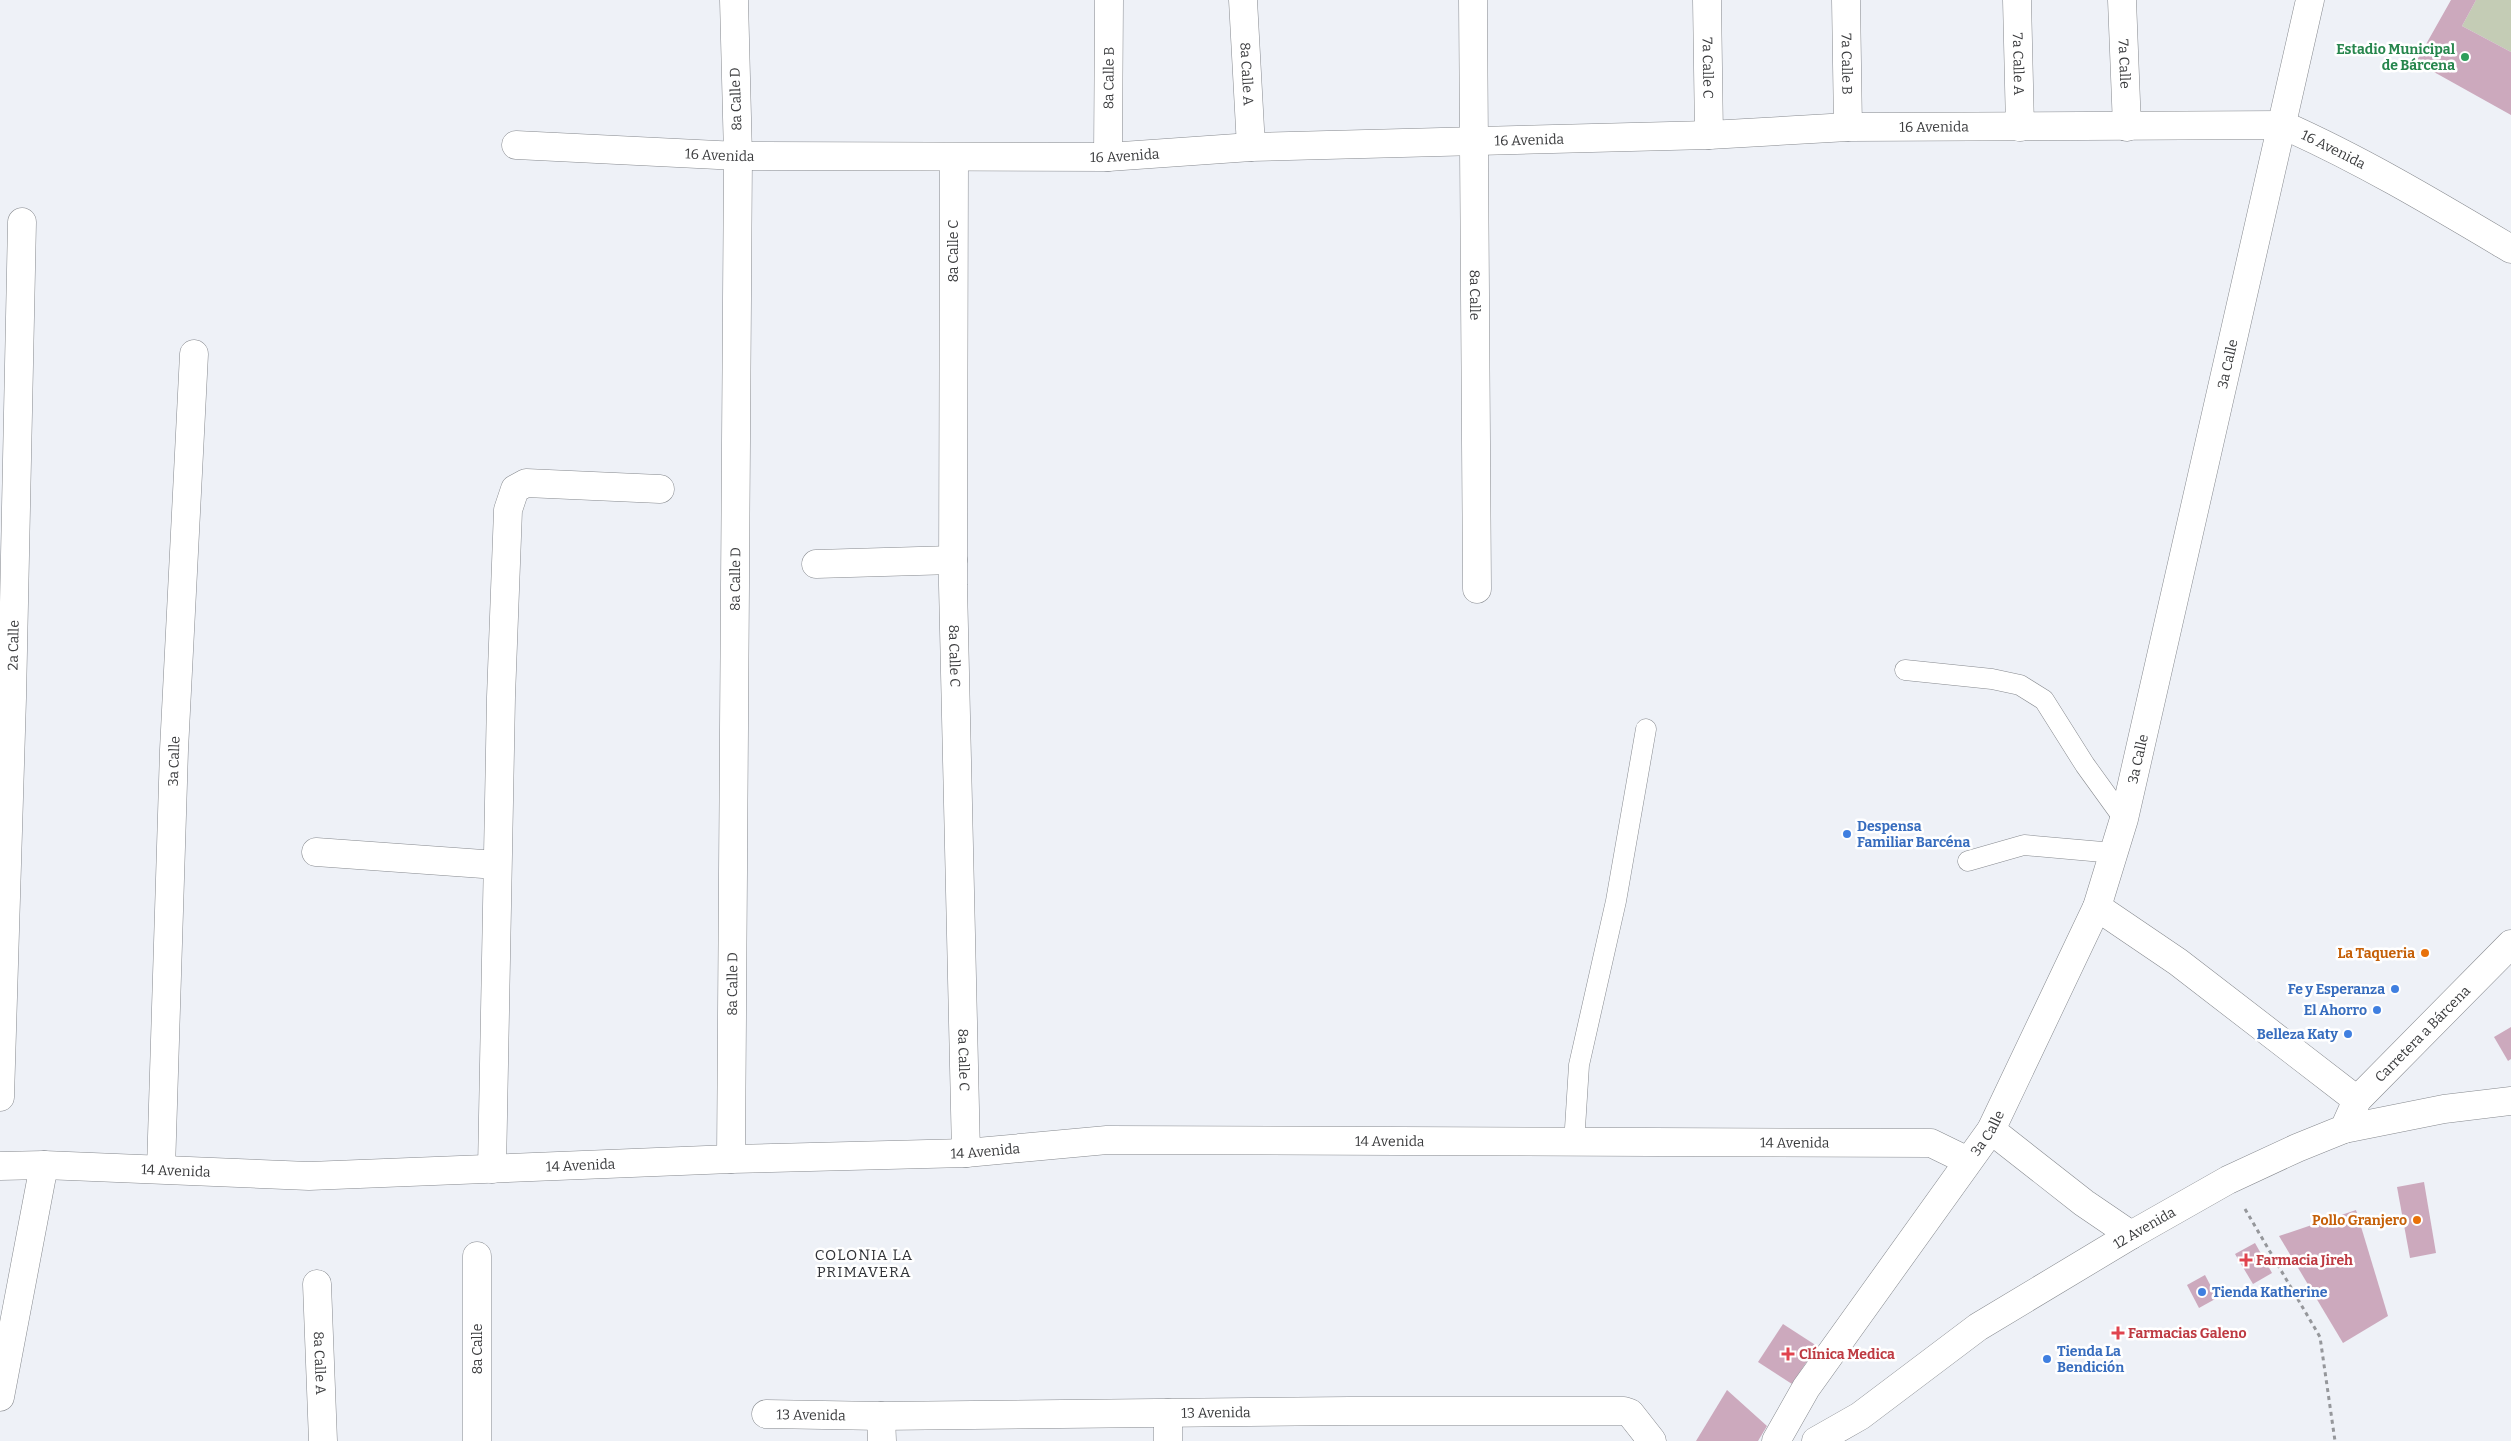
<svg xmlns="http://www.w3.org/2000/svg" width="2511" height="1441" viewBox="0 0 2511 1441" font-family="Bitter,serif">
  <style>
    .green { fill: #c4ccb5 }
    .building { fill: #cca9bd }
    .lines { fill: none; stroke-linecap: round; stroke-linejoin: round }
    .lane-casing { stroke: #86898e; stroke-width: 21 }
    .street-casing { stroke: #86898e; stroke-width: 29 }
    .secondary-casing { stroke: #86898e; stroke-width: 29 }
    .primary-casing { stroke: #86898e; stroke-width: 29 }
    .path { stroke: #95979b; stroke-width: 3; stroke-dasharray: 4 4; stroke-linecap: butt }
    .lane { stroke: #fff; stroke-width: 20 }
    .street { stroke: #fff; stroke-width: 28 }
    .secondary { stroke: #fff; stroke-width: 28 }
    .primary { stroke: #fff; stroke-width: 28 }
    .leisure-dot { fill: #2e9e5b; stroke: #fff; stroke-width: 2 }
    .shop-dot { fill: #3f7fe0; stroke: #fff; stroke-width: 2 }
    .food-dot { fill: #e8710a; stroke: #fff; stroke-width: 2 }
    .health-dot { fill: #e0444e; stroke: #fff; stroke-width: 2 }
    .labels { text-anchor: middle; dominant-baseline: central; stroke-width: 5; stroke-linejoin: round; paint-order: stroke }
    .leisure-label { font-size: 14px; font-weight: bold; fill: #27864d; stroke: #fff; text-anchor: end }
    .street-label { font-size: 14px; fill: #3a3b3d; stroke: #fff }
    .shop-label { font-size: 14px; font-weight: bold; fill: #366cbe; stroke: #fff; text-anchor: start }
    .food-label { font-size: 14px; font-weight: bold; fill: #c56008; stroke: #fff; text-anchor: end }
    .health-label { font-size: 14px; font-weight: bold; fill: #be3a42; stroke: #fff; text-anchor: start }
    .neighbourhood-label { font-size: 15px; letter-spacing: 1px; fill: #2f3136; stroke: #fff }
  </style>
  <rect width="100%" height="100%" fill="#eef1f7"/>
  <!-- green -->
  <path class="green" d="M2476 0H2511V52L2462 26Z"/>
  <!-- building -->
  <g class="building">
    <path d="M2451 0H2476L2462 26 2511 52V115L2416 62Z"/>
    <path d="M2511 1027V1059L2508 1061 2494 1037Z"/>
    <path d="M2424 1182 2436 1253 2410 1258 2397 1187Z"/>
    <path d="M2356 1210 2388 1316 2343 1343 2279 1236Z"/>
    <path d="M2255 1243 2272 1273 2253 1284 2235 1254Z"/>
    <path d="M2205 1275 2217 1298 2199 1308 2187 1285Z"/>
    <path d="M1783 1324 1817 1346 1792 1384 1758 1362Z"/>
    <path d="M1727 1390 1767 1426 1758 1441H1696Z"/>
  </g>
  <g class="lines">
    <defs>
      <g id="lane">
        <path d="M1905 670 1992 679 2020 685 2044 700 2085 765 2124 819"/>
        <path d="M1968 861 2024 845 2114 853"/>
        <path d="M1574 1144 1579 1065 1616 901 1646 729"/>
      </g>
      <g id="street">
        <path id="s1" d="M1243 0 1251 147"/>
        <path id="s2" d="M1473 0 1477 589"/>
        <path id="s3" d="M1707 0 1709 135"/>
        <path id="s4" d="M1846 0 1848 127"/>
        <path id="s5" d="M2017 0 2020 127"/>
        <path id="s6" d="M2122 0 2127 127"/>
        <path id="s7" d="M516 145 738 156 1108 157 1251 147 1709 135 1848 127 2283 125C2362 160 2437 205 2511 249"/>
        <path id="s8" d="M1108 157 1109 0"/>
        <path id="s9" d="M954 158 953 585 966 1153"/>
        <path d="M816 564 953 560"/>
        <path d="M316 852 497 865"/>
        <path d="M2097 907 2178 962 2357 1100"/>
        <path id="s10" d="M0 1097 12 698 22 222"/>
        <path d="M1991 1130 2084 1203 2131 1235"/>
        <path id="s11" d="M731 1159 738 156 734 0"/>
        <path id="s12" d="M0 1166 44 1165 309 1176 731 1159 966 1153 1107 1140 1931 1143 1968 1161"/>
        <path id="s13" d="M161 1169 174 750 194 354"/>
        <path d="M492 1169 501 697 508 510 515 489 526 483 660 489"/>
        <path d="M477 1256V1441"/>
        <path id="s14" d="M317 1284 323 1441"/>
        <path d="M0 1397 44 1165"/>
        <path d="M1168 1413V1441"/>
        <path id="s15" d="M766 1414 881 1416 1350 1411H1624L1630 1413 1652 1441"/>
        <path d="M881 1416 882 1441"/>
      </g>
      <g id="secondary">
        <path d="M2344 1129 2444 1109 2511 1101"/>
        <path id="s16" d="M1776 1441 1806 1388 1991 1130 2097 907 2124 819 2310 0"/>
      </g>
      <g id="primary">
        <path id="s17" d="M1816 1441 1860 1416 1978 1327 2131 1235 2228 1180 2297 1148 2344 1129 2357 1100 2511 944"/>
      </g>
    </defs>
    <!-- lane casing -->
    <use href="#lane" class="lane-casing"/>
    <!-- street casing -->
    <use href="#street" class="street-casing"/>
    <!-- secondary casing -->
    <use href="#secondary" class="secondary-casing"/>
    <!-- primary casing -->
    <use href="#primary" class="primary-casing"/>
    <!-- path -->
    <path class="path" d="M2245 1209 2320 1337 2335 1441"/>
    <!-- lane -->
    <use href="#lane" class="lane"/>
    <!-- street -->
    <use href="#street" class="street"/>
    <!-- secondary -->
    <use href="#secondary" class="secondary"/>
    <!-- primary -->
    <use href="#primary" class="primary"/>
  </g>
  <!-- markers -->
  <circle class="leisure-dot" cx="2465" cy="57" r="5"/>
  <g class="shop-dot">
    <circle cx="1847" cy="834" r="5"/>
    <circle cx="2395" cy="989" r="5"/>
    <circle cx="2377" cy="1010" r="5"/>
    <circle cx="2348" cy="1034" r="5"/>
    <circle cx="2202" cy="1292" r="5"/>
    <circle cx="2047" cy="1359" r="5"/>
  </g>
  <g class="food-dot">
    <circle cx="2425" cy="953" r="5"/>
    <circle cx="2417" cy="1220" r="5"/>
  </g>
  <g class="health-dot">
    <path d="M2243.5 1252.5h5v5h5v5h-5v5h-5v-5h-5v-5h5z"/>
    <path d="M2115.5 1325.5h5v5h5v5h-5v5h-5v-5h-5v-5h5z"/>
    <path d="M1785.5 1346.5h5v5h5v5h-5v5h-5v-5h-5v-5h5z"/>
  </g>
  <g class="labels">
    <!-- leisure labels -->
    <g class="leisure-label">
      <text x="2455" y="49">Estadio Municipal<tspan x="2455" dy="16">de Bárcena</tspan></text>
    </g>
    <!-- street labels -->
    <g class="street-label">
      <text stroke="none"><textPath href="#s4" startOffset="64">7a Calle B</textPath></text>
      <text stroke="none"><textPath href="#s5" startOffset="64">7a Calle A</textPath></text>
      <text stroke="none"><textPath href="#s6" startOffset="64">7a Calle</textPath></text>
      <text stroke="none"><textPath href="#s3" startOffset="68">7a Calle C</textPath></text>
      <text stroke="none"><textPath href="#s1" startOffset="74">8a Calle A</textPath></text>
      <text stroke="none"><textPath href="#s8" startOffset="79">8a Calle B</textPath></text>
      <text transform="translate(736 99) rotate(-92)">8a Calle D</text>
      <text stroke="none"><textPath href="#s7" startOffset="1419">16 Avenida</textPath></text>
      <text stroke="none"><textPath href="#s7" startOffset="1014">16 Avenida</textPath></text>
      <text stroke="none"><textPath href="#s7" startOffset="1824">16 Avenida</textPath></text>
      <text stroke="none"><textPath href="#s7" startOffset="204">16 Avenida</textPath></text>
      <text stroke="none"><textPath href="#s7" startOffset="609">16 Avenida</textPath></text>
      <text transform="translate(953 251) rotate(-90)">8a Calle C</text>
      <text stroke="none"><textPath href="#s2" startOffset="295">8a Calle</textPath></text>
      <text stroke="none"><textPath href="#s16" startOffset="1184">3a Calle</textPath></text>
      <text stroke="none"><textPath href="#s11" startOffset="580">8a Calle D</textPath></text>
      <text stroke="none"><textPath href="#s10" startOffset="452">2a Calle</textPath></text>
      <text stroke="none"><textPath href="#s9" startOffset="498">8a Calle C</textPath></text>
      <text stroke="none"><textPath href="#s16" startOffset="779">3a Calle</textPath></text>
      <text stroke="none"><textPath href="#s13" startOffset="408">3a Calle</textPath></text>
      <text stroke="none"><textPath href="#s11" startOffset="175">8a Calle D</textPath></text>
      <text stroke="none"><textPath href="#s17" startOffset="740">Carretera a Bárcena</textPath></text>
      <text stroke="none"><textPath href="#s9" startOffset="902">8a Calle C</textPath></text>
      <text stroke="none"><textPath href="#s16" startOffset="374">3a Calle</textPath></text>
      <text stroke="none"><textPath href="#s12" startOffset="1391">14 Avenida</textPath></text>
      <text stroke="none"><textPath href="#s12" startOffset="1796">14 Avenida</textPath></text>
      <text stroke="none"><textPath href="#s12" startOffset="986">14 Avenida</textPath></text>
      <text stroke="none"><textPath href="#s12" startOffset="581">14 Avenida</textPath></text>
      <text stroke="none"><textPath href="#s12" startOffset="176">14 Avenida</textPath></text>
      <text stroke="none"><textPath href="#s17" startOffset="392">12 Avenida</textPath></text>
      <text transform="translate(477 1349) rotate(-90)">8a Calle</text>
      <text stroke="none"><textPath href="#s14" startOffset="79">8a Calle A</textPath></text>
      <text stroke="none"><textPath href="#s15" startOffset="450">13 Avenida</textPath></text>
      <text stroke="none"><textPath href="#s15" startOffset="45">13 Avenida</textPath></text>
    </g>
    <!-- shop labels -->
    <g class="shop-label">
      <text x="1857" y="826">Despensa<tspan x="1857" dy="16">Familiar Barcéna</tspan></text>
      <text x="2385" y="989" text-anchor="end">Fe y Esperanza</text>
      <text x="2367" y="1010" text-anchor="end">El Ahorro</text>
      <text x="2338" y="1034" text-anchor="end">Belleza Katy</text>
      <text x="2212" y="1292">Tienda Katherine</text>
      <text x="2057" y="1351">Tienda La<tspan x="2057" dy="16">Bendición</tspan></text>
    </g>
    <!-- food labels -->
    <g class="food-label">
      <text x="2415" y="953">La Taqueria</text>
      <text x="2407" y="1220">Pollo Granjero</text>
    </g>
    <!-- health labels -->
    <g class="health-label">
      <text x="2256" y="1260">Farmacia Jireh</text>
      <text x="2128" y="1333">Farmacias Galeno</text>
      <text x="1799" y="1354">Clínica Medica</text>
    </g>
    <!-- neighbourhood labels -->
    <g class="neighbourhood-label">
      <text x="864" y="1255">COLONIA LA<tspan x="864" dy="17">PRIMAVERA</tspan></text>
    </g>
  </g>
</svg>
